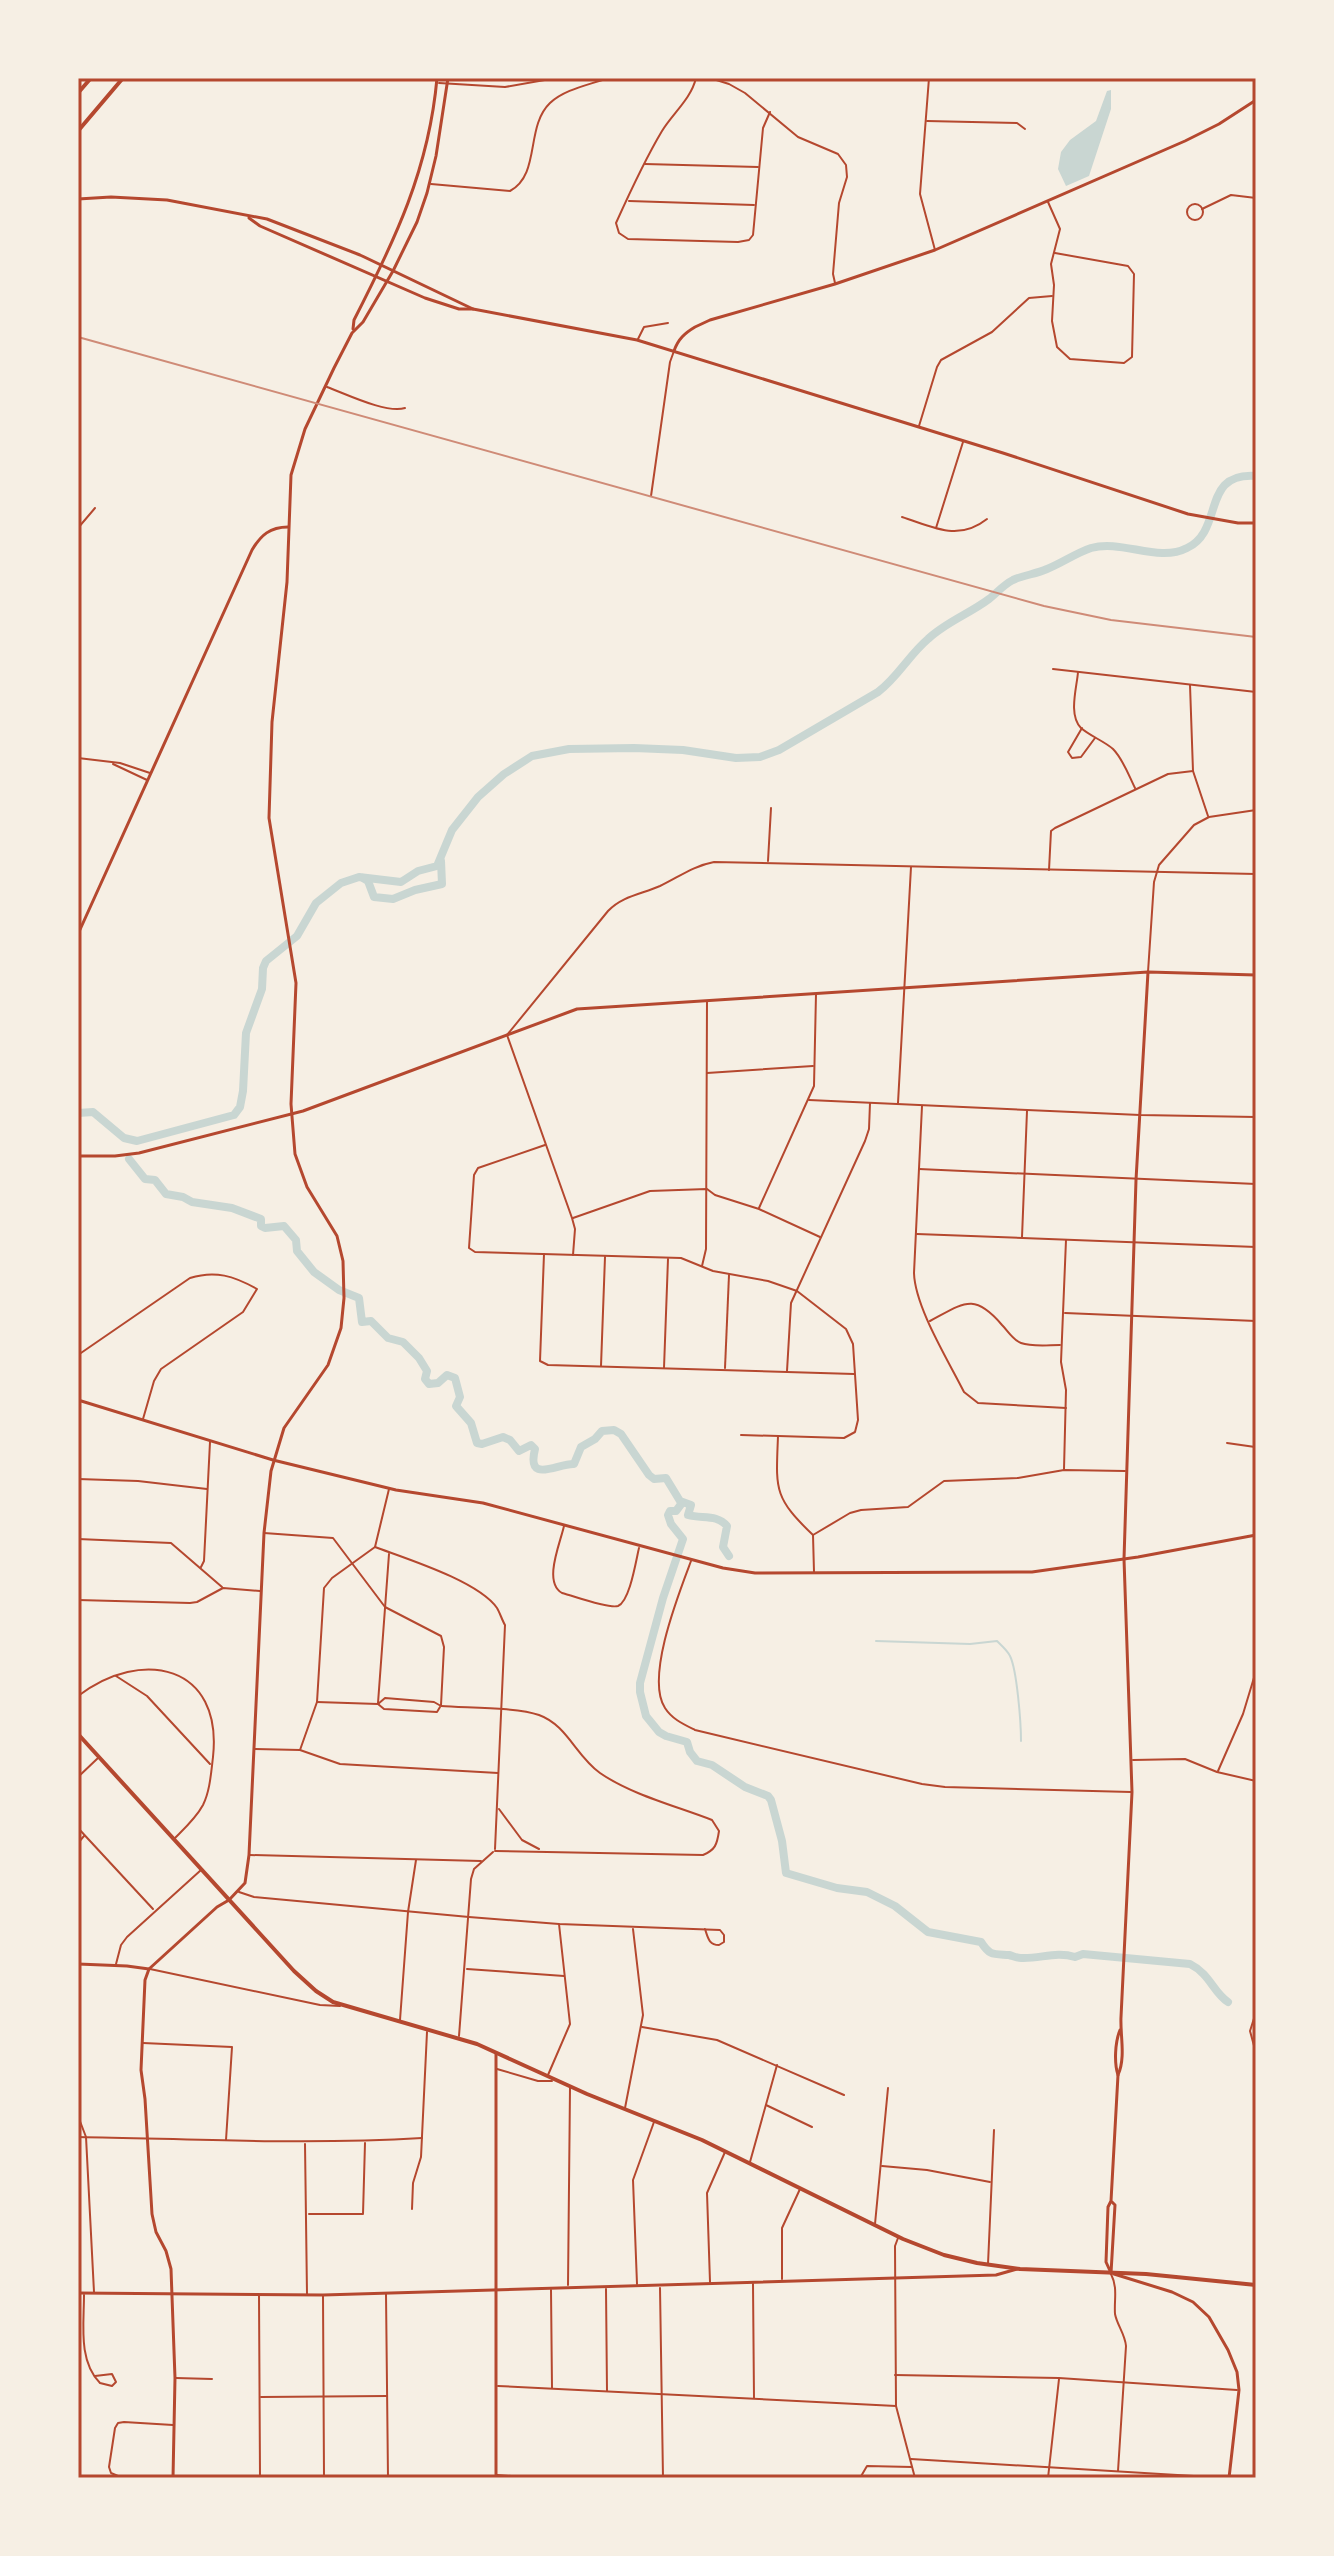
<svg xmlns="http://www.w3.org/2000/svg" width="1334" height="2556" viewBox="0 0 1334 2556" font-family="Lato,sans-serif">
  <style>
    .water { fill: #c9d6d2 }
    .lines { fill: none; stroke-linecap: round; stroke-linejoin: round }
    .stream { stroke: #c9d6d2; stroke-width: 2 }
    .river { stroke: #c9d6d2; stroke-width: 8 }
    .minor { stroke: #b5482f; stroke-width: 2 }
    .tertiary { stroke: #b5482f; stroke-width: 3 }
    .secondary { stroke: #b5482f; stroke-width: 3 }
    .primary { stroke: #b5482f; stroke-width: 4 }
    .motorway { stroke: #b5482f; stroke-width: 4 }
    .rail { stroke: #cf8b77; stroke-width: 2 }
    .neatline { fill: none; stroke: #b5482f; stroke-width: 3 }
  </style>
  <rect width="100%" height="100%" fill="#f6efe4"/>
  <!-- water -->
  <path class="water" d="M1111 90V109L1089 176 1066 186 1058 169 1061 152 1070 140 1096 121 1107 91Z"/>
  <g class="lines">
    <!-- stream -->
    <path class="stream" d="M876 1641 970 1644 997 1641C1001 1645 1008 1651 1010 1656 1017 1670 1021 1723 1021 1741"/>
    <!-- river -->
    <g class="river">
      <path d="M363 878 368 881 374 897 393 899 415 890 442 884 441 861"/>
      <path d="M78 1113 93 1112 124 1138 137 1141 234 1115 240 1107 243 1091 246 1033 262 989 263 968 266 961 297 936 316 903 341 883 359 877 401 882 418 871 437 866 452 830 478 797 504 774 532 756 569 749 634 748 683 750 736 758 760 757 779 750 878 692C898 677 909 655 928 639 946 622 969 614 989 599 997 593 1003 585 1013 580 1024 575 1036 574 1047 569 1062 563 1076 553 1091 548 1122 539 1158 563 1187 548 1225 530 1200 472 1256 476"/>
      <path d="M129 1159 145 1179 155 1180 166 1194 183 1197 192 1202 232 1208 261 1219V1226L265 1228 284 1226 296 1240 297 1251 314 1272 339 1290 359 1298 362 1322 371 1321 388 1338 403 1342 419 1358 427 1371 425 1379 429 1384 438 1383 447 1375 455 1378 460 1397 456 1406 471 1423 477 1443 482 1444 503 1437 510 1440 519 1451 531 1445 535 1449C526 1485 558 1463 574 1464L581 1447 595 1439 602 1431 614 1430 621 1434 649 1475 654 1479 666 1478 680 1501 691 1505 688 1515C702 1519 717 1514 727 1526L723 1547 729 1556"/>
      <path d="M682 1503 676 1511H670L668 1515 671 1524 683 1539 663 1598 640 1683V1692L646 1716 659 1732 666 1736 687 1742 690 1752 697 1761 712 1765 745 1787 768 1796 771 1800 782 1841 786 1873 837 1888 867 1892 895 1906 928 1932 981 1942C990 1956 993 1954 1009 1955 1013 1956 1017 1958 1021 1958 1040 1959 1056 1951 1075 1957L1083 1954 1190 1964C1210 1974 1213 1992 1228 2002"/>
    </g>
    <!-- minor -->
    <g class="minor">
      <path d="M696 78C691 99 673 113 662 131 644 161 630 192 616 223L619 233 628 239 738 242 749 240 753 235 763 128 770 112"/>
      <path d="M710 78 729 84 745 93 798 137 838 154 846 165 847 177 839 203 833 274 835 283"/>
      <path d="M929 78 920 194 935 250"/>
      <path d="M439 83 505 87 556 78"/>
      <path d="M927 121 1017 123 1025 129"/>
      <path d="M645 164 758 167"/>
      <path d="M431 184 510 191C541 174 525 127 550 103 565 89 589 85 608 78"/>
      <path d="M629 201 754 205"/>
      <path d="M1048 202 1060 229 1051 264 1054 285 1052 321 1057 347 1070 359 1124 363 1132 357 1134 274 1128 266 1055 253"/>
      <circle cx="1195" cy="212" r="8"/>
      <path d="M1202 209 1231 195 1256 198"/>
      <path d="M638 339 644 327 668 323"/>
      <path d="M327 387C346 394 387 414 405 408"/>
      <path d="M919 426 937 367 941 360 992 332 1029 298 1052 296"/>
      <path d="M651 496 670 362 674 351"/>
      <path d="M902 517C933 527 958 542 987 519"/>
      <path d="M78 528 95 508"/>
      <path d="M936 528 963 442"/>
      <path d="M1053 669 1256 692"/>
      <path d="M1078 672C1077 687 1068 715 1081 728 1090 736 1104 741 1113 749 1123 759 1129 776 1135 788"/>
      <path d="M1190 685 1193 771 1208 816"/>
      <path d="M1082 728 1068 752 1072 758 1081 757 1095 738"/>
      <path d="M78 758 120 763 150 773"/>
      <path d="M113 764 147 780"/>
      <path d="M768 861 771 808"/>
      <path d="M1049 870 1051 831 1055 828 1168 774 1193 771"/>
      <path d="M1148 972 1154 882 1159 865 1194 825 1209 817 1256 810"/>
      <path d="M707 1073 813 1066"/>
      <path d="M809 1100 1140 1115 1256 1117"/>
      <path d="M898 1103 911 867"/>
      <path d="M922 1106 914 1273C915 1307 948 1360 964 1392L978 1403 1066 1408"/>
      <path d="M545 1145 478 1168 474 1175 469 1248 475 1252 681 1258 713 1271 768 1281 797 1291 846 1329 853 1344 858 1420 855 1432 844 1438 741 1435"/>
      <path d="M919 1169 1256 1184"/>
      <path d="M759 1208 814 1086 816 994"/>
      <path d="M573 1218 650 1191 707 1189 715 1195 759 1209 820 1237"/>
      <path d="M917 1234 1256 1247"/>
      <path d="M1022 1237 1027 1111"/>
      <path d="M544 1254 540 1361 548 1365 854 1374"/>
      <path d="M573 1255 575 1229 572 1218 507 1035 608 911C622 896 642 894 660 886 679 877 693 866 714 862L1256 874"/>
      <path d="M702 1266 706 1249 707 1001"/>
      <path d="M1065 1313 1256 1321"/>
      <path d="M930 1321C964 1303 974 1292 1002 1325 1008 1331 1013 1340 1021 1343 1032 1347 1048 1345 1060 1345"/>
      <path d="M78 1355 190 1278C215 1270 234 1276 257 1289L243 1312 161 1369 154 1381 143 1419"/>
      <path d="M601 1366 605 1257"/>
      <path d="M664 1368 668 1259"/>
      <path d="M725 1368 729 1275"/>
      <path d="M787 1371 791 1303 865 1141 869 1129 870 1103"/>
      <path d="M778 1436C776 1489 773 1497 813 1535L814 1572"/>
      <path d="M1227 1443 1255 1447"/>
      <path d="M1255 1447 1256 1416"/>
      <path d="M1064 1469 1066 1390 1061 1362 1066 1240"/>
      <path d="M78 1479 138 1481 207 1489"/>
      <path d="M564 1526C560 1544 543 1582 562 1593 574 1596 608 1609 618 1606 630 1601 636 1560 639 1548"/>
      <path d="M264 1533 333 1538 385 1607 441 1636 444 1647 441 1705"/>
      <path d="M813 1535 850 1513 861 1510 908 1507 944 1481 1018 1478 1064 1470 1125 1471"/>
      <path d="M78 1539 171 1543 222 1587"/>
      <path d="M375 1547C407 1559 478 1581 497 1608 500 1613 502 1620 505 1625L495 1849"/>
      <path d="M691 1561C679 1593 645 1678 665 1708 672 1719 683 1724 695 1730L922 1784 945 1787 1131 1792"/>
      <path d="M201 1567 204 1561 210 1442"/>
      <path d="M78 1600 190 1603 197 1602 223 1588 260 1591"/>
      <path d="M116 1676 147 1696 210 1764"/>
      <path d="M78 1696C142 1647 223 1665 213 1757 211 1773 210 1791 203 1805 196 1818 185 1828 175 1838"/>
      <path d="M317 1702 378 1704 384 1709 437 1712 440 1707"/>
      <path d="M378 1703 389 1554"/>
      <path d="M378 1704 385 1698 434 1702 441 1706C466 1708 517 1707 539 1715 567 1725 576 1756 600 1773 632 1795 676 1806 712 1820L719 1831C717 1845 715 1850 703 1855L495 1851"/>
      <path d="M255 1749 300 1750 340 1764 357 1765 498 1773"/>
      <path d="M300 1750 317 1702 324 1588 332 1578 375 1547 389 1489"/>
      <path d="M1133 1760 1185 1759 1217 1772 1256 1781"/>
      <path d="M1218 1771 1243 1714 1256 1671"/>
      <path d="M78 1777 98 1758"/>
      <path d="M499 1809 522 1840 539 1849"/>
      <path d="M78 1828 153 1909"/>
      <path d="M78 1843 84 1836"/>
      <path d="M250 1855 481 1861"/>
      <path d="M239 1892 254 1897 469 1917 559 1924 720 1930 724 1935V1942L719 1945C709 1945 708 1938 705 1929"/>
      <path d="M116 1964 121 1945 127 1937 201 1870"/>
      <path d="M150 1969 320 2005 340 2006"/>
      <path d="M467 1969 564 1976"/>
      <path d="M1256 2012 1250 2031 1256 2053"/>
      <path d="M400 2020 408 1912 416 1860"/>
      <path d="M642 2027 717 2040 844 2095"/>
      <path d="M459 2036 471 1879 474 1869 493 1852"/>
      <path d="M143 2043 232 2047 226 2140"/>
      <path d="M497 2069 538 2081H552"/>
      <path d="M548 2075 570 2024 559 1924"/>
      <path d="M766 2105 812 2127"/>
      <path d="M625 2108 643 2015 633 1929"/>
      <path d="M78 2116 86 2137 94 2292"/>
      <path d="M78 2137C193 2139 307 2145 422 2138"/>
      <path d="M305 2144 307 2294"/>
      <path d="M750 2162 777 2065"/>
      <path d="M882 2166 927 2170 990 2182"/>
      <path d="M412 2209 413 2183 421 2157 427 2032"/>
      <path d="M309 2214H363L365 2143"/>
      <path d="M875 2224 888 2088"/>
      <path d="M898 2238 895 2246 896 2406 915 2478"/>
      <path d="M988 2264 994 2130"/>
      <path d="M1111 2274C1118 2288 1114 2299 1115 2314 1117 2325 1125 2334 1126 2346L1118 2471"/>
      <path d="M782 2279V2228L800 2189"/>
      <path d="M710 2282 707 2193 725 2152"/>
      <path d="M637 2284 633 2180 654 2122"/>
      <path d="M753 2284 754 2398"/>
      <path d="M568 2285 570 2088"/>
      <path d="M660 2288 663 2478"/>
      <path d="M606 2289 607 2391"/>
      <path d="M551 2290 552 2388"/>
      <path d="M386 2294 388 2478"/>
      <path d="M84 2295C84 2324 78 2361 100 2383L112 2386 116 2382 112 2374 95 2376"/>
      <path d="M259 2295 260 2478"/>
      <path d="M323 2296 324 2478"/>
      <path d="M895 2375 1059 2378 1237 2390"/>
      <path d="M176 2378 212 2379"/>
      <path d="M498 2386 896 2406"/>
      <path d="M261 2397 387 2396"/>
      <path d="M911 2459 1227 2478"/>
      <path d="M497 2475 540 2478"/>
      <path d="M151 2478 118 2476 111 2473 109 2467 115 2428 118 2423 124 2422 173 2425"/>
      <path d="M860 2478 867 2466 912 2467"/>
      <path d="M1048 2478 1059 2379"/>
    </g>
    <!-- tertiary -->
    <g class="tertiary">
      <path d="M674 351C678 339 685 333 695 327L710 320 835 284 935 250 1185 141 1219 124 1256 100"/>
      <path d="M78 1156H115L139 1153 303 1111 577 1009 1148 972 1256 975"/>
      <path d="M1124 1559 1136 1180 1148 972"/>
      <path d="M78 1964 127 1966 149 1969"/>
      <path d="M173 2478 175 2378 171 2269 166 2251 156 2232 152 2214 145 2099 141 2070 145 1980 149 1969 217 1907 229 1900"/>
    </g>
    <!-- secondary -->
    <g class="secondary">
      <path d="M78 199 111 197 167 200 267 219 360 255 473 309 637 340 1003 453 1188 514 1238 523H1256"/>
      <path d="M249 218 260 226 425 298 459 309H473"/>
      <path d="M353 329 354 320C395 240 429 169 437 78"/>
      <path d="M78 934 252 550C261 535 270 527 288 527"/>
      <path d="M78 1400 273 1460 396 1490 483 1503 723 1568 755 1573 1032 1572 1138 1557 1256 1535"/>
      <path d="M229 1900 245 1883 249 1855 264 1533 271 1471 284 1428 328 1365 341 1328 344 1298 343 1261 337 1236 307 1187 295 1154 291 1104 296 983 269 818 272 722 287 582 291 475 305 429 334 368 352 333 363 322 393 271 417 222 427 193 436 156 448 78"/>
      <path d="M496 2054V2478"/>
      <path d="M1118 2075C1114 2063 1115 2042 1120 2030"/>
      <path d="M1111 2273 1106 2262 1108 2207 1111 2201 1118 2075C1126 2057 1120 2035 1121 2017L1132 1792 1124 1559"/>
      <path d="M1111 2273 1115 2205 1112 2202"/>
      <path d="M1114 2274 1172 2292 1193 2302 1209 2317 1228 2350 1237 2372 1239 2390 1229 2478"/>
      <path d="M78 2293 323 2295 996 2275 1017 2269"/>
    </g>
    <!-- primary -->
    <path class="primary" d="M78 1734 294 1971 316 1991 333 2002 477 2044 587 2094 702 2140 903 2239 944 2255 977 2263 1020 2269 1146 2274 1256 2285"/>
    <!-- motorway -->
    <g class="motorway">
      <path d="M78 80 80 78"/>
      <path d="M78 93 91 78"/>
      <path d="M78 131 123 78"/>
    </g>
    <!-- rail -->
    <path class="rail" d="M78 337 1044 606 1111 620 1256 637"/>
  </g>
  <!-- border -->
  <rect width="1334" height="2556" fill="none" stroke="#f6efe4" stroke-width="160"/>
  <rect x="80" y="80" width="1174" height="2396" class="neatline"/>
</svg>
